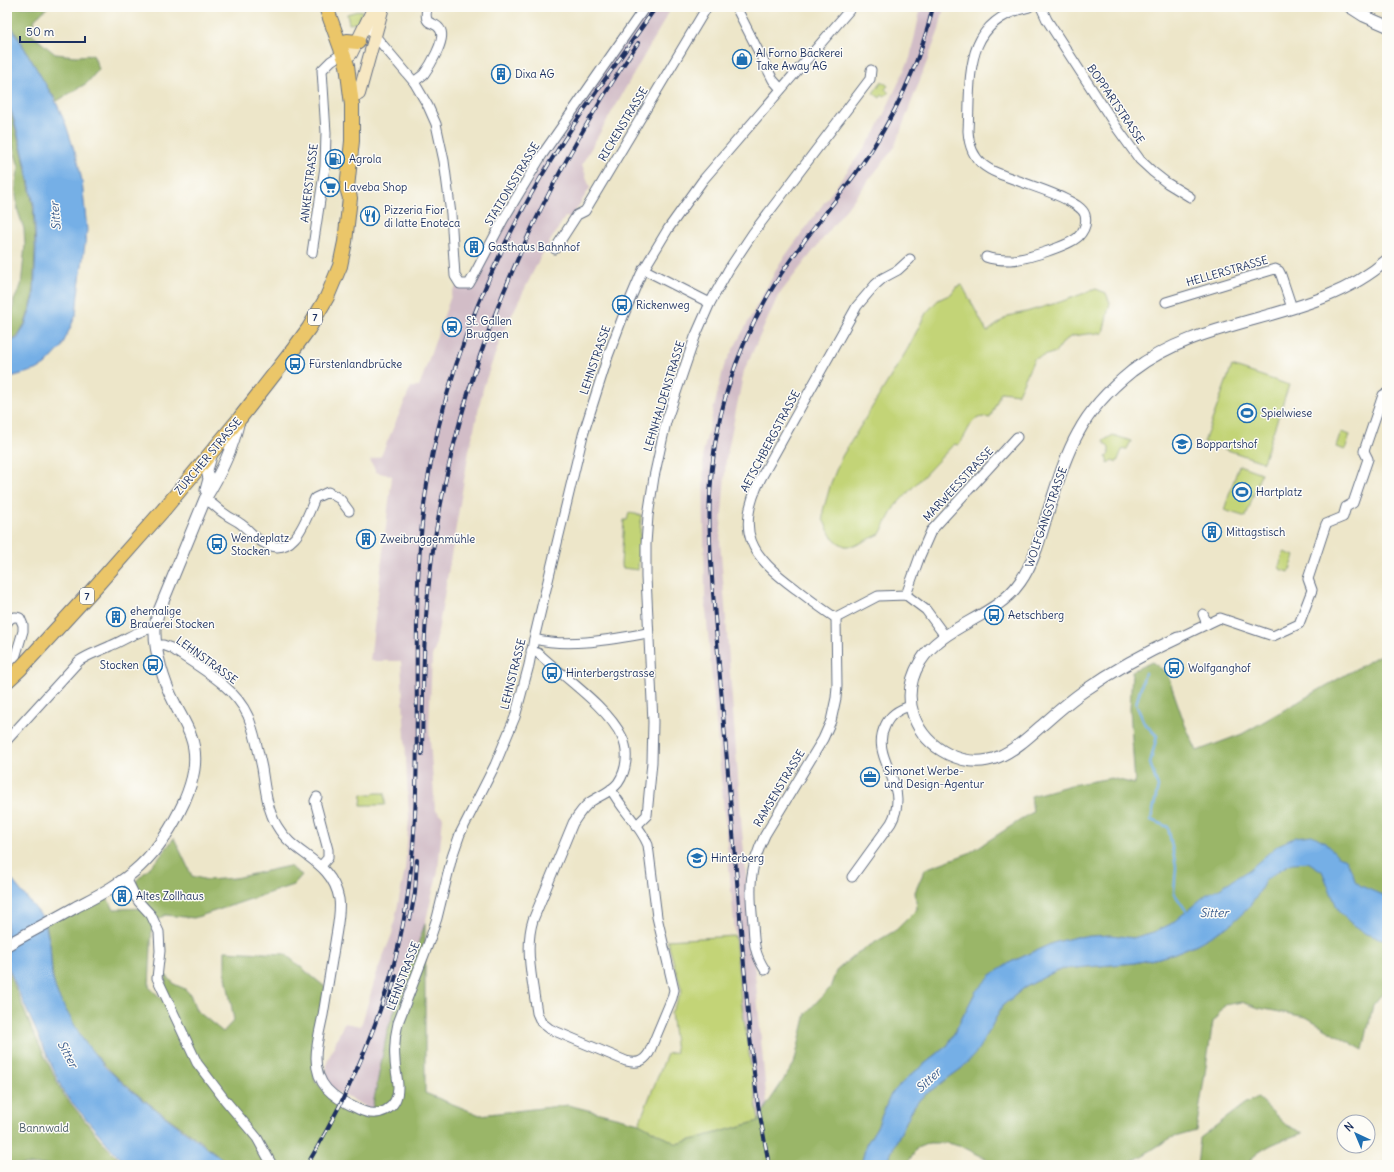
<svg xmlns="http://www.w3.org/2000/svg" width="1394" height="1172" viewBox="0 0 1394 1172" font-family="Delius,sans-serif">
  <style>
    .industrial { fill: #d2bdc7 }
    .green { fill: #c3d477; stroke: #6f826a }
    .forest { fill: #9ab668; stroke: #5a7263 }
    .water { fill: #75afe6; stroke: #486fa2 }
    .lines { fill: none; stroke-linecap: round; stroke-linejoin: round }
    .stream { stroke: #75afe6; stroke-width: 2.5 }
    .minor-casing { stroke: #646f83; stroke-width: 11 }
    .tertiary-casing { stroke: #646f83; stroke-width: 13 }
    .secondary-casing { stroke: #646f83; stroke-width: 14 }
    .primary-casing { stroke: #646f83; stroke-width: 16 }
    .minor { stroke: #fff; stroke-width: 9 }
    .tertiary { stroke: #fff; stroke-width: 11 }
    .secondary { stroke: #f7e8c3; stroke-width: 12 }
    .primary { stroke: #ebc669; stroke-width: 14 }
    .rail-casing { stroke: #1b2f5e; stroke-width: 4 }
    .rail { stroke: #fdfcf7; stroke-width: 2.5; stroke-dasharray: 8; stroke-linecap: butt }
    .primary-bridge-casing { stroke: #646f83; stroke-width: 16; stroke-linecap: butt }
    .primary-bridge { stroke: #ebc669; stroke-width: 14 }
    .labels { text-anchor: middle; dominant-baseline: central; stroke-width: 3; stroke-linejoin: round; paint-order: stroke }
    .shield { fill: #fdfcf7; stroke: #5f6c8c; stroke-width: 1 }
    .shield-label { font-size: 10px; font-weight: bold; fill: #1b2f5e }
    .poi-label { font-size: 11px; fill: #1b2f5e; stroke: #fdfcf7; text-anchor: start }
    .street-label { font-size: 11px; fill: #1b2f5e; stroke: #fdfcf7 }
    .park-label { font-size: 11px; fill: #455864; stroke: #fdfcf7 }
    .water-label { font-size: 12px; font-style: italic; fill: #3a5c8e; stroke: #fdfcf7 }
  </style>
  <rect width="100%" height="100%" fill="#fdfcf7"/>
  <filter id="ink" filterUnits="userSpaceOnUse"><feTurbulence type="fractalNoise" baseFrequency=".025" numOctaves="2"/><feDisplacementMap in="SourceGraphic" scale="8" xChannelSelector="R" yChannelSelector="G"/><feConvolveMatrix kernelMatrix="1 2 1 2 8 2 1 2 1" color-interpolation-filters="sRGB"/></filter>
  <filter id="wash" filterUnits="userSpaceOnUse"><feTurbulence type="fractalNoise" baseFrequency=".012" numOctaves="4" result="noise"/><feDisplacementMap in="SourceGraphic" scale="16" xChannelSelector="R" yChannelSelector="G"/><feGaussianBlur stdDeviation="0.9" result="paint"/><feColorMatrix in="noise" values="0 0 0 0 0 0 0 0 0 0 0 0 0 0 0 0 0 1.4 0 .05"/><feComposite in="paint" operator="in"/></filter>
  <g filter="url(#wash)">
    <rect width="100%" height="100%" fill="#ede6c9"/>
    <!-- industrial -->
    <g class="industrial">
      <path d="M645 7H672L582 164 590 188 571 218 565 217 540 258 502 335 484 385 469 451 435 649 432 656 429 727 435 809 443 817 438 871 425 924 387 1032 372 1110 332 1089 326 1079 327 1062 344 1023 361 1026 378 969 392 934 405 870 409 818 401 661H370L392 476 376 472 370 460 381 456 411 387H419L453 290 460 284H469L503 220Z"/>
      <path d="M921 7H944L939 30 894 148 778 296 744 371 726 460 720 541 742 830 767 1105 759 1121 741 999 705 600 703 453 724 366 780 263 875 133 910 58Z"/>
    </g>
    <!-- green -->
    <g class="green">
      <path d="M361 10 362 13 357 23 349 24 347 14Z"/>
      <path d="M882 81 888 86 885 89 889 93 884 96 882 95 880 98 873 93Z"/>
      <path d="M962 285 987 332 1008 316 1026 312 1060 302 1096 289 1106 293 1110 303 1103 333 1087 334 1073 336 1064 341 1056 352 1034 359 1018 394 1001 392 990 418C973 414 971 425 964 437 962 440 960 442 958 445L954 444 895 506 880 534 854 546H845L839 543 831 536 823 519V511L831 483 841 458 907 350 926 313 938 300 951 294 956 287Z"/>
      <path d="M1232 366 1289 385 1263 462 1204 442Z"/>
      <path d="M1341 432 1350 435 1345 450 1336 447Z"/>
      <path d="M1113 435 1131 441 1127 449 1122 450 1117 462 1112 460 1108 463 1106 457 1109 454V448L1103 441Z"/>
      <path d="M1239 465 1261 473 1246 517 1224 510Z"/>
      <path d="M629 513 641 515 638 570 623 568 621 565 624 520H627Z"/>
      <path d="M1284 552 1295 556 1289 572 1280 569 1279 566Z"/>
      <path d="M373 793H385V805H361L362 794 372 795Z"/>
      <path d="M735 936 741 999 759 1121 677 1144 639 1123 667 1054 676 1052 671 1013 682 991 667 940Z"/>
    </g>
    <!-- forest -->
    <g class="forest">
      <path d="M7 7H48L35 19 30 33 55 54 76 56 93 55 99 69 87 83 57 101 47 87 7 18Z"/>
      <path d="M7 103 11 113 23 156 33 206 35 248 33 298 25 323 17 337 7 343V317L12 316 14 300 21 286 25 245 24 229 18 211 16 195V182L19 167 11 140V129L7 121Z"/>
      <path d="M1387 651V996L1382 994 1373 1005 1363 1050 1306 1017 1259 1008 1242 1002 1225 1005 1213 1022 1196 1131 1171 1138 1127 1165H990L985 1158 963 1147 947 1143H929L917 1148 906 1165H886L895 1144 914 1106 922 1097 962 1068 987 1035 1002 1006 1024 988 1050 974 1063 969 1134 963 1159 958 1175 953 1197 944 1183 915 1171 924 1154 932 1133 938 1111 935 1077 937 1053 943 1011 962 976 991 948 1045 907 1078 891 1094 877 1127 866 1145 861 1165H230C213 1151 195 1137 177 1124 128 1089 82 1053 58 996 51 979 52 963 50 945 49 938 47 931 46 924L103 893 114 909 148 908 136 886V881L159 858 174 838 192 876 207 880 235 878 289 866 302 875 293 885 194 918 165 915 152 924 149 987 164 1001 166 975 174 984 185 989 190 994 196 1010 223 1032 234 1020 225 971V951L285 954 325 987 313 1063 315 1081 335 1102 353 1113 372 1110 387 1032 425 924V1093L480 1115 568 1105 639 1123 677 1144 759 1121 767 1105 794 1064 806 1013 830 988 836 971 857 953 896 930 917 909 915 892 925 869 969 853 1033 812 1031 796 1071 785 1111 778 1135 784 1130 709 1132 671 1152 662 1167 673 1185 725 1197 751 1242 734Z"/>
      <path d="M7 967 32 1030 63 1094 104 1144 124 1165H7Z"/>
      <path d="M1258 1098 1286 1125 1303 1133C1282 1140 1259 1147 1246 1165H1197L1200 1138 1246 1103Z"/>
    </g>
    <!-- water -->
    <g class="water">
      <path d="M7 19 56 102 66 125 78 162 82 181 87 230 78 294 76 315 61 348 45 365 36 370 7 378V344L18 338 26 323 34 298 36 248 34 205 24 156 12 113 7 101Z"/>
      <path d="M1312 835 1325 842 1337 855 1345 859 1353 873 1355 881 1361 886 1387 897V939H1382L1366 934 1353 925 1339 912 1322 871 1308 862 1292 863 1278 871 1265 881 1257 896 1246 910 1229 926 1197 944 1175 953 1159 958 1134 963 1063 969 1050 974 1024 988 1002 1006 987 1035 975 1054 962 1068 922 1097 914 1106 895 1144 886 1165H861L866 1145 877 1127 891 1094 907 1078 948 1045 976 991 991 975 1011 962 1053 943 1076 937 1111 935 1133 938 1154 932 1171 924 1207 894 1218 889 1249 870 1278 845 1296 837Z"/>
      <path d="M7 874 44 919 50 945 52 977 58 996 83 1040 105 1067 128 1088 151 1106 230 1165H128L117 1155 64 1093 16 986 7 963Z"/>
    </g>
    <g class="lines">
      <!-- stream -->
      <path class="stream" d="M1145 673 1136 704 1144 723 1157 736 1150 763 1158 787 1151 820 1168 827 1176 867 1174 893 1187 912"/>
    </g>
  </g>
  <g filter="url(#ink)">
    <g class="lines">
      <defs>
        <g id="minor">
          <path d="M736 7 773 80 781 89"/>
          <path d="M1041 7 1047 20 1117 128 1140 160 1153 172 1167 183 1190 197"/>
          <path d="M375 15 370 30 414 82 428 106 436 124 444 161 451 214 455 276 460 284H469L473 277 503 220 542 155 645 7"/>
          <path d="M414 82C417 79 421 77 424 74 430 66 445 41 441 31 435 18 423 30 427 7"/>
          <path d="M555 249 577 215 585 211 707 7"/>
          <path d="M312 253 325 167 326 133 322 70 331 61 343 53"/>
          <path d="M986 257C994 260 1002 260 1010 260 1024 260 1068 246 1078 237 1084 231 1087 223 1085 215 1083 208 1073 203 1067 200 1052 192 1035 187 1019 181 990 171 970 165 968 131 971 78 962 21 1029 7"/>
          <path d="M910 259 898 270 883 278 875 285 857 306 761 478C734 532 751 556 796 589 809 599 822 609 836 618L878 596 906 595 926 610 945 636"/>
          <path d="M643 269 710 303"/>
          <path d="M1166 302 1275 269 1279 271 1281 275 1292 308"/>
          <path d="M205 499C213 503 218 510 225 514 230 518 236 520 241 524 248 529 254 537 262 542 294 561 306 519 315 498L328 492 340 499 349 511"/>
          <path d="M906 595 920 556 931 531 1017 437"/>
          <path d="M1203 614 1207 624"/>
          <path d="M7 623C10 617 14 616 20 618L23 625V631L9 678"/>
          <path d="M1178 638 1220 618 1273 636 1299 624 1312 590 1308 579 1326 524 1343 517 1346 507 1353 503 1368 459 1364 451 1383 395 1387 393"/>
          <path d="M534 639C569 648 613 639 648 633"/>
          <path d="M157 646 163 645 171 648C198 667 234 685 248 716 255 733 258 750 262 768 265 787 267 810 277 826 294 856 332 860 339 899 341 912 337 928 335 942 331 966 327 991 323 1015 320 1029 316 1044 316 1058 316 1069 320 1081 327 1089 335 1098 347 1104 358 1109 378 1119 398 1110 398 1087 398 1078 395 1069 395 1060 394 1048 395 1035 398 1023L429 942 437 918 452 857 460 834 495 765 515 717 529 665 534 639 583 435 608 356 622 319 641 274 668 229 703 180 852 7"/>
          <path d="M531 651 538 653C562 676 608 707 622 737 629 751 627 770 618 783 611 792 599 796 590 802 583 808 578 815 573 823L533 920C524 948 533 984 537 1013L541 1022 550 1029 626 1061C637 1064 643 1062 649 1053L672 998 674 990 657 917 648 845C640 825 621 809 611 789"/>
          <path d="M7 740 79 661C89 654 100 651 110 646 125 640 139 629 155 628"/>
          <path d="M317 797 315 801 328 850V858L321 866"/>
          <path d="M636 826 647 815 652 762 653 722 646 577V544L648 516 654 477 666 422 695 337 710 303 729 269 753 233 870 79 871 70"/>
          <path d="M852 877 891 823C895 816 897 808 897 800 897 774 872 752 885 726 890 714 899 709 911 706"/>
          <path d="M126 878 134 894 139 902 151 915 159 932 160 951 157 978 197 1063 225 1100 257 1138 272 1165"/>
          <path d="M765 970C754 953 754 943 753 923 749 888 749 868 765 835L823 739 831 721 836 698 837 686 836 618"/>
        </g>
        <g id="tertiary">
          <path d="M1350 7 1364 16 1387 26"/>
          <path d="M206 490 209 479 207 470 212 453"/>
          <path d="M1178 638C1145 653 1114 670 1084 691 1068 702 1054 715 1040 727 1012 752 987 773 948 754 932 746 920 733 914 717 907 698 910 679 920 662 943 624 995 619 1020 582 1034 562 1040 538 1047 515 1056 488 1064 458 1078 433 1091 408 1111 388 1132 371 1207 313 1316 323 1387 260"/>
          <path d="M7 945C30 932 53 920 76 907 99 895 121 884 140 866 159 848 173 826 184 802 193 781 199 759 191 737 187 725 179 713 174 702 164 683 154 650 155 629 155 623 157 617 159 611L205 499C220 475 233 448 239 420"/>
        </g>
        <g id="secondary">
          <path d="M351 54 374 7"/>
          <path d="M359 94 383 7"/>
        </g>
        <g id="primary">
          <path d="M347 41 358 42"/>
          <path d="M165 508 240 418 293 350 309 328 327 297 340 266 345 242 350 198 347 188 352 141V105L347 65 326 7"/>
        </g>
      </defs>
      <!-- minor casing -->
      <use href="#minor" class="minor-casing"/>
      <!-- tertiary casing -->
      <use href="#tertiary" class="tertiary-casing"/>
      <!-- secondary casing -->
      <use href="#secondary" class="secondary-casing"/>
      <!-- primary casing -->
      <use href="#primary" class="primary-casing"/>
      <!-- minor -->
      <use href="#minor" class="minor"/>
      <!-- tertiary -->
      <use href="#tertiary" class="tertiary"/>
      <!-- secondary -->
      <use href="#secondary" class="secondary"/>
      <!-- primary -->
      <use href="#primary" class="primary"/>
      <defs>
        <g id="rail">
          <path d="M422 754C423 688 423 622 432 557 458 371 533 198 638 43"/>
          <path d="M410 919 415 893 417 860"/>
          <path d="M387 1006 396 976"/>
          <path d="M307 1165C357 1081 395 991 408 893 427 757 406 619 427 484 445 376 486 271 541 177 576 118 617 63 656 7"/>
          <path d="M769 1165 757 1099 750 1037 713 593C711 560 708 528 710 496 713 417 738 341 781 274 804 239 831 207 856 173 892 122 919 68 933 7"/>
        </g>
      </defs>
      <!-- rail casing -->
      <use href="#rail" class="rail-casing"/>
      <!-- rail -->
      <use href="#rail" class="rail"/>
      <defs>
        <path id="primary-bridge" d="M7 681 20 669 97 585 165 508"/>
      </defs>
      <!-- primary-bridge casing -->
      <use href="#primary-bridge" class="primary-bridge-casing"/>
      <!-- primary-bridge -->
      <use href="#primary-bridge" class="primary-bridge"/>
    </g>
  </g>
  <!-- icons -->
  <defs>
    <symbol id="shop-ring" viewBox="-11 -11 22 22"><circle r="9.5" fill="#fdfcf7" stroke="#1f6fb2" stroke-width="1.5"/><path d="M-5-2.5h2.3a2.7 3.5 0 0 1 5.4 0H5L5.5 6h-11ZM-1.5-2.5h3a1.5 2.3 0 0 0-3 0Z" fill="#1f6fb2"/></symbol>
    <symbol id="building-ring" viewBox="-11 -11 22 22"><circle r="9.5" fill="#fdfcf7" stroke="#1f6fb2" stroke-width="1.5"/><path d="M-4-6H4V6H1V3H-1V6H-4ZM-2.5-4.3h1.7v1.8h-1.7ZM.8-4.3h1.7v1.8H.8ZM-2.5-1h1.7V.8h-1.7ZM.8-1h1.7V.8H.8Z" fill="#1f6fb2"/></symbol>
    <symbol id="fuel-ring" viewBox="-11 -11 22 22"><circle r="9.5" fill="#fdfcf7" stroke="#1f6fb2" stroke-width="1.5"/><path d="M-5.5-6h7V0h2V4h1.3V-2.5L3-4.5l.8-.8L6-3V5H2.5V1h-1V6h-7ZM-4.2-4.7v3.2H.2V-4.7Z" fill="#1f6fb2"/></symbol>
    <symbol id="supermarket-ring" viewBox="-11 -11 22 22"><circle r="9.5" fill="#fdfcf7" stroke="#1f6fb2" stroke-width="1.5"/><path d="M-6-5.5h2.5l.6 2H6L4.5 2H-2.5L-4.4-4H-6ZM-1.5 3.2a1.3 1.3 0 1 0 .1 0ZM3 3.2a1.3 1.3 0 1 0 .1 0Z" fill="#1f6fb2"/></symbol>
    <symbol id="restaurant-ring" viewBox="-11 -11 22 22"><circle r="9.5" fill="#fdfcf7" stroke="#1f6fb2" stroke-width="1.5"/><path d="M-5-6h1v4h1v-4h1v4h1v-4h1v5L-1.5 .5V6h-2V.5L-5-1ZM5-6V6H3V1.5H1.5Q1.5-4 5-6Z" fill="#1f6fb2"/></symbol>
    <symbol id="bus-ring" viewBox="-11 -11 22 22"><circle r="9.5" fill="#fdfcf7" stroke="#1f6fb2" stroke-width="1.5"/><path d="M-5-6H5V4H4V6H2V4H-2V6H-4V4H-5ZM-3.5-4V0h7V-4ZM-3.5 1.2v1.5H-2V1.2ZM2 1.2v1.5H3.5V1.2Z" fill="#1f6fb2"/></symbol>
    <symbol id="station-ring" viewBox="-11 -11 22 22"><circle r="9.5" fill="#fdfcf7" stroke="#1f6fb2" stroke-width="1.5"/><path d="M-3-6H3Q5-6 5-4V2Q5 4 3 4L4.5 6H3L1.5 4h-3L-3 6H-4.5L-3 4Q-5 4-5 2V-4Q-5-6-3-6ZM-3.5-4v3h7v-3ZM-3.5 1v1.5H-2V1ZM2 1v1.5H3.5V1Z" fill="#1f6fb2"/></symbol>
    <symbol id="stadium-ring" viewBox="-11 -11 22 22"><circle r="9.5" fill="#fdfcf7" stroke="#1f6fb2" stroke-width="1.5"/><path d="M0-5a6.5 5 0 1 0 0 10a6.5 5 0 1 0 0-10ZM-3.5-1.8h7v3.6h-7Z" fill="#1f6fb2"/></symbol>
    <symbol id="school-ring" viewBox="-11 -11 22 22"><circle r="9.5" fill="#fdfcf7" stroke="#1f6fb2" stroke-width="1.5"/><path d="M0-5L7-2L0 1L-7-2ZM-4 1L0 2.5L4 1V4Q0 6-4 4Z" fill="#1f6fb2"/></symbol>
    <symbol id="office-ring" viewBox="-11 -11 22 22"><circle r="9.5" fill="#fdfcf7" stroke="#1f6fb2" stroke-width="1.5"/><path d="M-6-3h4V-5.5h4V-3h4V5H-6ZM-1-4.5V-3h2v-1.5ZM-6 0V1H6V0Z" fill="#1f6fb2"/></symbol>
  </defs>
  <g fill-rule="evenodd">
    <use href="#shop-ring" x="731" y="48" width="22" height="22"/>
    <use href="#building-ring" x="490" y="63" width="22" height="22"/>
    <use href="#fuel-ring" x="324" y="148" width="22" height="22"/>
    <use href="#supermarket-ring" x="319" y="176" width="22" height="22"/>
    <use href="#restaurant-ring" x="359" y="205" width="22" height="22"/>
    <use href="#building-ring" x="463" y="236" width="22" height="22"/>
    <use href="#bus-ring" x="611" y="294" width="22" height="22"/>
    <use href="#station-ring" x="441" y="316" width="22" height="22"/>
    <use href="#bus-ring" x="284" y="353" width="22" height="22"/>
    <use href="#stadium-ring" x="1236" y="402" width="22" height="22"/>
    <use href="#school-ring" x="1171" y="433" width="22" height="22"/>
    <use href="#stadium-ring" x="1231" y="481" width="22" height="22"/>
    <use href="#building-ring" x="1201" y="521" width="22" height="22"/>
    <use href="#building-ring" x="355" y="528" width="22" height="22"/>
    <use href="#bus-ring" x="206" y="533" width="22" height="22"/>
    <use href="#bus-ring" x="983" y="604" width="22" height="22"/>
    <use href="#building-ring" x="105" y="606" width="22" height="22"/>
    <use href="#bus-ring" x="142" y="654" width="22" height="22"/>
    <use href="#bus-ring" x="1163" y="657" width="22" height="22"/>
    <use href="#bus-ring" x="541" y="662" width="22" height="22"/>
    <use href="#office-ring" x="859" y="766" width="22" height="22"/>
    <use href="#school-ring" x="686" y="847" width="22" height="22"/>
    <use href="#building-ring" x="111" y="885" width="22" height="22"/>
  </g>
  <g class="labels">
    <!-- shield labels -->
    <g class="shield">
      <rect x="308" y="309" width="14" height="16" rx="3"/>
      <rect x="80" y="588" width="14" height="16" rx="3"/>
    </g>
    <g class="shield-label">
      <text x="315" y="317">7</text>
      <text x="87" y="596">7</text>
    </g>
    <!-- poi labels -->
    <g class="poi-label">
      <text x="756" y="53">Al Forno Bäckerei<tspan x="756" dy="13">Take Away AG</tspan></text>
      <text x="515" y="74">Dixa AG</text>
      <text x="349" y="159">Agrola</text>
      <text x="344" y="187">Laveba Shop</text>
      <text x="384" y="210">Pizzeria Fior<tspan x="384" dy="13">di latte Enoteca</tspan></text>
      <text x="488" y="247">Gasthaus Bahnhof</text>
      <text x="636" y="305">Rickenweg</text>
      <text x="466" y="321">St. Gallen<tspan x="466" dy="13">Bruggen</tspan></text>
      <text x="309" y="364">Fürstenlandbrücke</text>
      <text x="1261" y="413">Spielwiese</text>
      <text x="1196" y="444">Boppartshof</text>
      <text x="1256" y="492">Hartplatz</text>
      <text x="1226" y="532">Mittagstisch</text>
      <text x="231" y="538">Wendeplatz<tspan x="231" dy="13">Stocken</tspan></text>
      <text x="380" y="539">Zweibruggenmühle</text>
      <text x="130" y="611">ehemalige<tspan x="130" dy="13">Brauerei Stocken</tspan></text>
      <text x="1008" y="615">Aetschberg</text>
      <text x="139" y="665" text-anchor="end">Stocken</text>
      <text x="1188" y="668">Wolfganghof</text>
      <text x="566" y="673">Hinterbergstrasse</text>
      <text x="884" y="771">Simonet Werbe-<tspan x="884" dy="13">und Design-Agentur</tspan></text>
      <text x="711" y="858">Hinterberg</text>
      <text x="136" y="896">Altes Zollhaus</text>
    </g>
    <!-- street labels -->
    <g class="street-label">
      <text transform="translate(1116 104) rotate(56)">BOPPARTSTRASSE</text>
      <text transform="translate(623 124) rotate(-59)">RICKENSTRASSE</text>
      <text transform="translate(309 183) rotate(-83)">ANKERSTRASSE</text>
      <text transform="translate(512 184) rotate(-59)">STATIONSSTRASSE</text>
      <text transform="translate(1227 271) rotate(-16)">HELLERSTRASSE</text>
      <text transform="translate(595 360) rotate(-71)">LEHNSTRASSE</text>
      <text transform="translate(664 396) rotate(-73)">LEHNHALDENSTRASSE</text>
      <text transform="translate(770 441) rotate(-62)">AETSCHBERGSTRASSE</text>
      <text transform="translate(208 456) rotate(-50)">ZÜRCHER STRASSE</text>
      <text transform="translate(958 484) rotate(-47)">MARWEESSTRASSE</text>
      <text transform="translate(1046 517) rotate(-71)">WOLFGANGSTRASSE</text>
      <text transform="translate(207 660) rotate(36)">LEHNSTRASSE</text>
      <text transform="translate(513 674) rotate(-76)">LEHNSTRASSE</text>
      <text transform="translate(779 788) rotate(-59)">RAMSENSTRASSE</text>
      <text transform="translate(403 976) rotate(-69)">LEHNSTRASSE</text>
    </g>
    <!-- park labels -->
    <g class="park-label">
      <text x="44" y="1128">Bannwald</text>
    </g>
    <!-- water labels -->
    <g class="water-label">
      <text transform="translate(55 216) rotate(-95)">Sitter</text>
      <text x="1214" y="912">Sitter</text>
      <text transform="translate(68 1054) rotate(62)">Sitter</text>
      <text transform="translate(928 1080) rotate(-43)">Sitter</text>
    </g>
  </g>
  <!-- margin -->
  <rect width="1394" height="1172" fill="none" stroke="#fdfcf7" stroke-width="24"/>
  <!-- north arrow -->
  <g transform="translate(1356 1134) rotate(316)"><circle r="19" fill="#fdfcf7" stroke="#a3aaba"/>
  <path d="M0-3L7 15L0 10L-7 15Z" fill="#1f6fb2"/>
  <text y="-6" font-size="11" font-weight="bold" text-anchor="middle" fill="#1b2f5e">N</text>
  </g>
  <!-- scale -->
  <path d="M20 36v6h65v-6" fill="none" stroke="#1b2f5e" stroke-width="2"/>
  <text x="26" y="36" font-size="12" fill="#1b2f5e" stroke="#fdfcf7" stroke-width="3" paint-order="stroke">50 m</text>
</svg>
